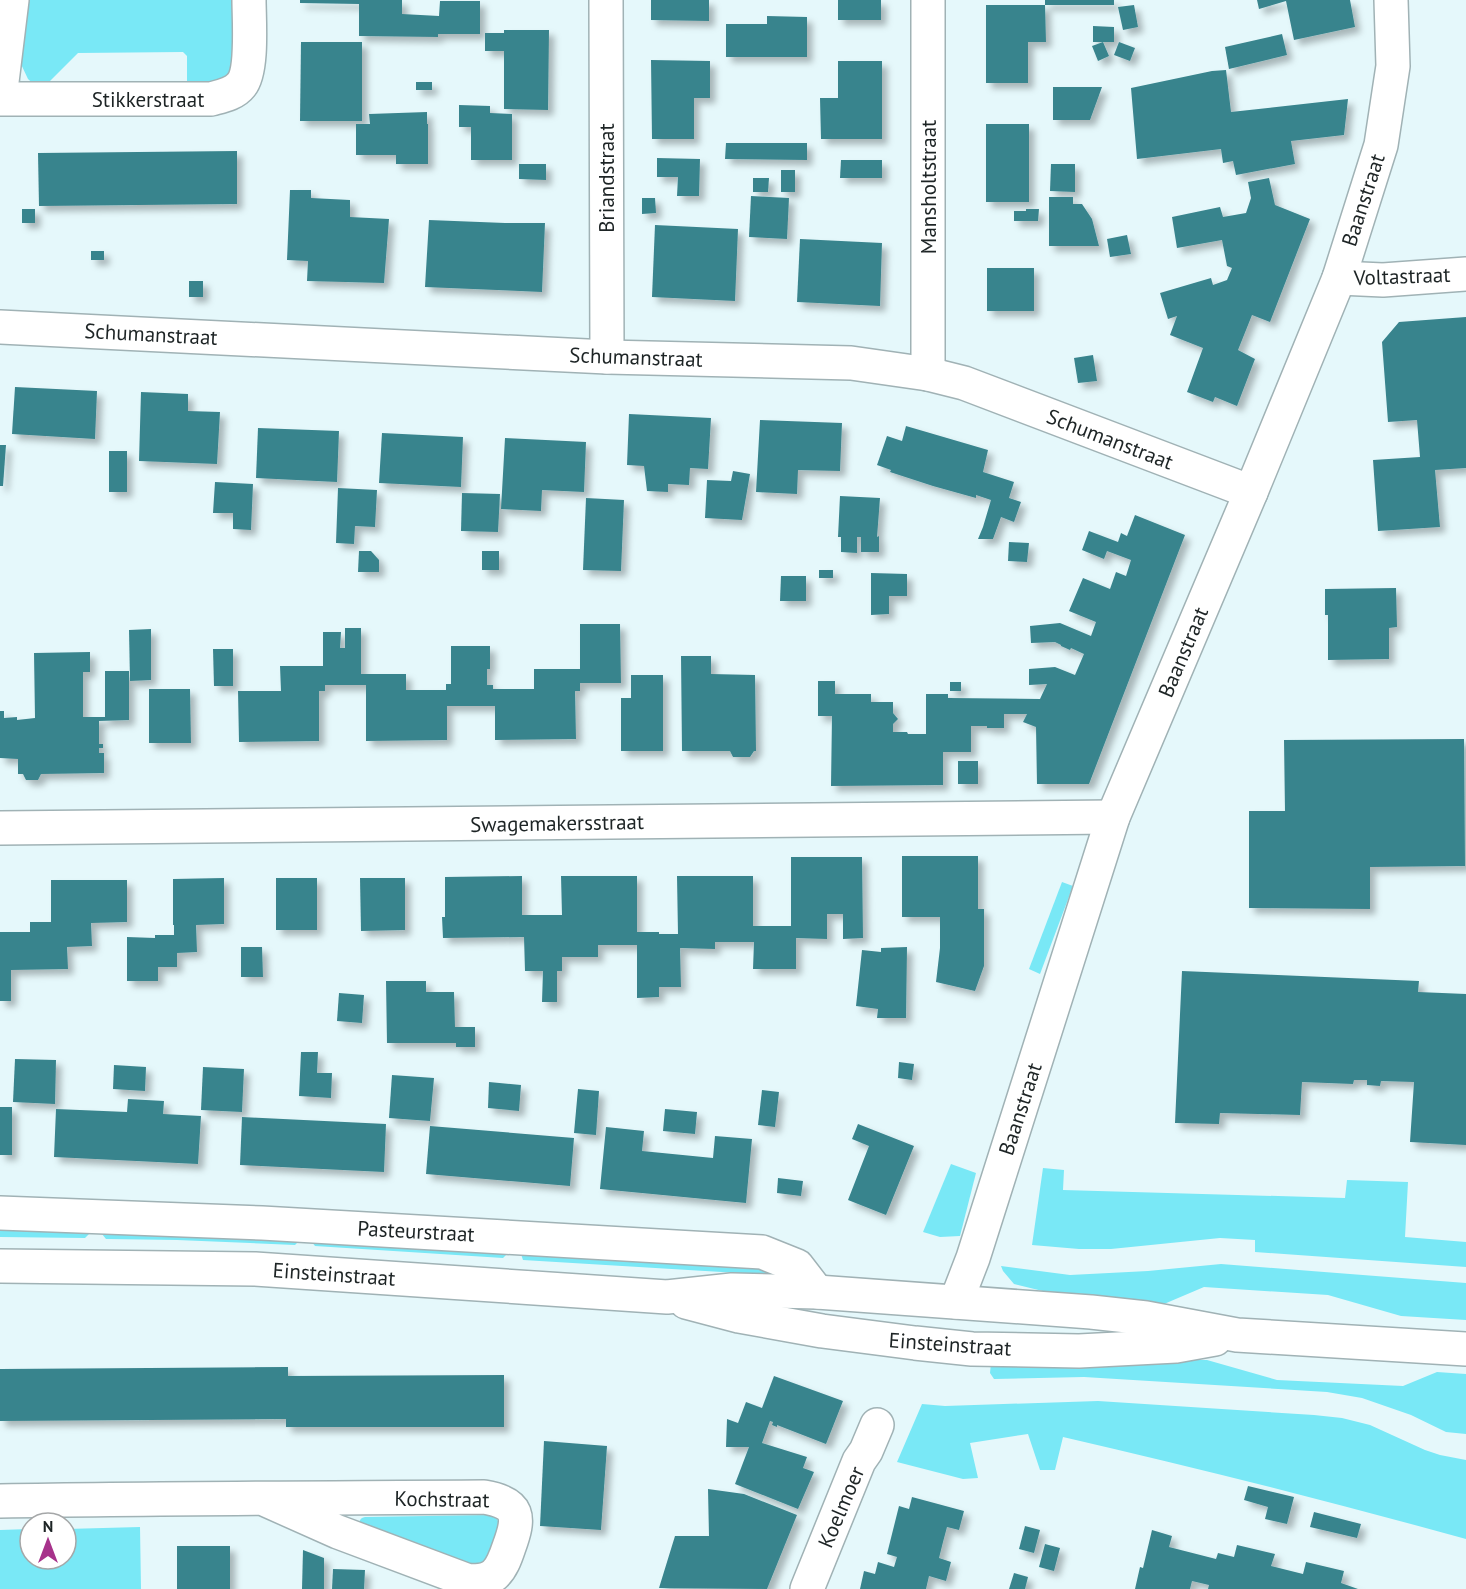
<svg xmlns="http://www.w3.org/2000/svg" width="1466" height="1589" viewBox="0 0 1466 1589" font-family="'PT Sans',sans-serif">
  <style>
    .green { fill: #79e8f6 }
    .building { fill: #39848d; filter: url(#shadow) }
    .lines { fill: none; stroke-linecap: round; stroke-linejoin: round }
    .minor-casing { stroke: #a0b2b5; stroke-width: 36 }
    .minor { stroke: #fff; stroke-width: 33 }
    .labels { text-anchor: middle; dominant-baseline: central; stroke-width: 4.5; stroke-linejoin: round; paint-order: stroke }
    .street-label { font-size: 21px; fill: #1d2425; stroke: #fff }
  </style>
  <defs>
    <filter id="shadow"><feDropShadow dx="5.5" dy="5.5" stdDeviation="3" flood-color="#0004"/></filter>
  </defs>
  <rect width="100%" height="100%" fill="#e5f8fb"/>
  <!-- green -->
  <g class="green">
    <path d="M24 0H238L237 65 222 83 187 86V56L183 52 78 53 42 89 38 88 28 79 20 62Z"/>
    <path d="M1062 882 1073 886 1040 974 1029 969Z"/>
    <path d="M951 1164 976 1173 960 1236 940 1237 923 1232Z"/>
    <path d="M1043 1168 1064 1170 1063 1190 1345 1198 1347 1180 1408 1182 1405 1237 1466 1242V1267L1255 1252V1240L1220 1238 1111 1249H1079L1032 1245Z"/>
    <path d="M0 1224 772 1265 771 1275 523 1260 521 1254H507L503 1258 315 1246 312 1242 299 1241 295 1245 177 1240 106 1239 102 1234H89L85 1238 0 1237Z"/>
    <path d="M1221 1264 1466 1283V1320L1401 1316 1328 1295 1204 1287 1164 1304 1067 1297 1014 1284 1003 1271 1001 1266 1070 1275 1148 1271Z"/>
    <path d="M1119 1360H1207L1277 1380 1403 1386 1437 1372 1466 1374V1434L1446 1432 1411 1415 1362 1398 1327 1392 1084 1377 994 1379 990 1373 991 1363Z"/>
    <path d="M1098 1401 1314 1415 1342 1418 1370 1425 1425 1450 1440 1455 1466 1460V1539C1332 1502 1198 1468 1063 1437L1055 1470H1040L1028 1434 970 1443 978 1478 963 1479 897 1462 922 1404 945 1406Z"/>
    <path d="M490 1515 497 1519 500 1525 488 1561 478 1567 359 1525C359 1521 360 1518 365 1517Z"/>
    <path d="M140 1527 141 1589H0V1530L30 1529V1559L65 1560 66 1529Z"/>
  </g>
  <!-- building -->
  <g class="building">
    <path d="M300 0H402V14L439 16 440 1H480V34H438V37L359 36V4L300 3Z"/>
    <path d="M651 0H709V21L651 20Z"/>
    <rect x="838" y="0" width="43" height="20"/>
    <rect x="1045" y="0" width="69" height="5"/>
    <path d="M1257 0H1350L1355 27 1294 40 1286 1 1259 9Z"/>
    <path d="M986 5H1045L1046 42H1028V83H986Z"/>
    <path d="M1134 5 1138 27 1123 30 1118 7Z"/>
    <path d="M767 16 807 17V57H726V24H767Z"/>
    <path d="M1093 26 1114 27V42H1103L1109 56 1098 61 1092 46 1103 42H1093Z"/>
    <path d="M504 30H549L548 110 504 109V51H485V33H504Z"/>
    <path d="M1282 34 1287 55 1229 69 1225 47Z"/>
    <path d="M301 42H362V121H300Z"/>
    <path d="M1119 42 1135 48 1130 61 1114 55Z"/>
    <path d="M651 60 710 61V98H694V139H652Z"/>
    <path d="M838 61H882V139H821L820 98H838Z"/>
    <path d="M1226 70 1231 112 1348 99 1344 135 1291 141 1295 164 1236 175 1233 161 1223 163 1221 149 1137 159 1131 88 1212 71Z"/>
    <rect x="416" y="82" width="16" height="8"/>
    <path d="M1053 87H1102L1090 120H1053Z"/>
    <path d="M459 105 490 106V113L512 114V160H471V127H459Z"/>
    <path d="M427 112V124H428V164H396V155H356V124H370L369 114Z"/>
    <rect x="986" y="124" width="43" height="78"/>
    <path d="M726 143H807V160L725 159Z"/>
    <path d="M237 151V204L39 206 38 153Z"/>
    <path d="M657 158 700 159 699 196H677L678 177H657Z"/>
    <path d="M841 160H882V178H840Z"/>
    <path d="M519 164H546V180L519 179Z"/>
    <path d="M1051 164H1075V192L1050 191Z"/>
    <rect x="781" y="170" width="14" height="22"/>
    <path d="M753 178H769L768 192H753Z"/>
    <path d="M1269 178 1275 205 1310 219 1270 322 1252 315 1238 350 1255 359 1237 406 1215 397 1213 402 1187 392 1203 348 1170 335 1177 316 1168 319 1160 293 1211 278 1213 285 1227 280 1232 268 1227 266 1222 240 1177 248 1172 217 1220 207 1223 217 1246 213 1251 198 1248 182Z"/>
    <path d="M290 190H311V198L350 200V217L389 219 384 283 307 281 308 261 287 260Z"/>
    <path d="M751 196 789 198 787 239 749 237Z"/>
    <path d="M1049 197H1073V204H1082L1092 219 1099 246H1049Z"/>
    <path d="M642 198H655L656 213 642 214Z"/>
    <rect x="22" y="209" width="13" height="14"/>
    <path d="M1026 209H1039L1038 221H1014V211H1026Z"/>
    <path d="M429 220 505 223H545L542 292 425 287Z"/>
    <path d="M655 225 738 229 735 301 652 297Z"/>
    <path d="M1127 235 1131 254 1110 257 1107 239Z"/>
    <path d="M800 239 882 243 880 306 797 302Z"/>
    <rect x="91" y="251" width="13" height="9"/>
    <rect x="987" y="268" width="47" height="43"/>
    <rect x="189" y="281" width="14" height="16"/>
    <path d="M1466 317V468L1435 470 1440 527 1378 531 1373 460 1420 457 1417 420 1388 422 1382 342 1399 322Z"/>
    <path d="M1093 355 1097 381 1078 383 1074 358Z"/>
    <path d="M15 387 97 391 95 439 12 434Z"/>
    <path d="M141 392 188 394V411L220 412 217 464 139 461Z"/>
    <path d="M629 414 711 418 708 469 690 468 689 485 668 484V492L647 491 644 466 627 465Z"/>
    <path d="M760 420 842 423 840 471 798 470 797 494 756 492Z"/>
    <path d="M906 426 988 450 983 472 1014 482 1009 498 1021 502 1014 522 1001 517 993 539H978L983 527 991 500 976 495V498L933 486 890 472 891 470 877 465 887 436 902 441Z"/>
    <path d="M258 428 339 431 337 482 256 478Z"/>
    <path d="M382 433 463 437 461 487 379 483Z"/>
    <path d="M505 438 586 442 584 492 542 490 541 511 501 509Z"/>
    <path d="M0 445H6L3 486H0Z"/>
    <rect x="109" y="451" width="18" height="41"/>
    <path d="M733 471 750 474 742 520 705 518 707 480 731 481Z"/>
    <path d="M215 482 253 484 251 530 233 529V513H213Z"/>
    <path d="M338 488 377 490 375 527 355 526 354 544 336 543Z"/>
    <path d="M462 493 500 494 498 532 461 531Z"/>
    <path d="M840 496 880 498 877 537 879 536V552H861V537H857V553L841 552V537H838Z"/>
    <path d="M586 498 624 500 621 571 583 570Z"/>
    <path d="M1135 515 1185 535 1089 784H1037L1036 727 1023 722 1027 714H1004V728H987V726H971V752H943V785L831 786 832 716H818V681H835V694H871V702H893V713L898 719 893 724V732H907L908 734H926V694H948V698L1040 699 1047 684 1029 685V669L1055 667 1075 675 1084 654 1071 648 1070 650 1061 646V645L1055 642 1031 643 1030 626 1060 623 1091 636 1096 622 1069 611 1083 578 1110 589 1116 572 1126 576 1131 560 1107 551 1104 559 1082 550 1089 531 1118 542 1121 533 1127 536Z"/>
    <path d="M1009 542 1029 543 1027 562 1008 561Z"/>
    <path d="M359 551H371L379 560V572H358Z"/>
    <rect x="482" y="551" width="17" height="19"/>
    <rect x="819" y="570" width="14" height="8"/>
    <path d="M871 573 907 574V596H889V614L871 615Z"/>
    <path d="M781 576H806V601H780Z"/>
    <path d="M1396 588 1397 627 1389 628V659L1328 660V615H1325V589Z"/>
    <path d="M580 624H620L621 683H580V691H575L576 739 495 740V706H447V740L366 741V685H325V691H319V741L239 742 238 691H281L280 666H323V632H341L340 648H345V628H361V674H406V690H446V684H451V646H490V669H487V685H493V689H534V669H580Z"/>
    <path d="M151 629V680L130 681 129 630Z"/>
    <path d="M213 649H233V686H214Z"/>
    <path d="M90 652V672H83V717H105V671H129V720L99 721V744H103V748H99V753H104V773L41 774 38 780H26L23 774H18V759L0 758V711H4V718L17 717V720L35 718 34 653Z"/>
    <path d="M681 656H711V674L755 675 756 751H754L750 757H733L730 751H682Z"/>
    <path d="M631 675H663V751H621V698H631Z"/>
    <rect x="950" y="682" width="11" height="9"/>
    <path d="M149 689H190L191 743H149Z"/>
    <path d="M1464 739 1465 866 1370 867V909L1249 908V811H1285L1284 740Z"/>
    <rect x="958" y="761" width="20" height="23"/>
    <path d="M902 856H978V909H984V966L975 991 936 982 940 948V917H902Z"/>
    <path d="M791 857H862L863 938 843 939V914H827V939L796 938V969H753L754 942H715V949L680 948 681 987H659V997L637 998V945H598V957H562V971H557V1002H542L543 971H525L524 937 443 938 442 917H445V877L522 876V915H562L561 876H637V932H659V934H678L677 876H753V926H791Z"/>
    <path d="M224 878V924L196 925 197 952 177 953V967H158V981H127V937L155 938V935H174V925H173V879Z"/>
    <rect x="276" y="878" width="41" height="52"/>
    <path d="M360 878H405V930L361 931Z"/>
    <path d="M51 880H127V922L91 923 92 946 67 947 68 969 11 970V1001H0V932H30V922H51Z"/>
    <path d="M241 947H262L263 977H241Z"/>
    <path d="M907 947 906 1018H877L878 1009 856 1006 862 950 881 952V948Z"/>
    <path d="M1182 971 1419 981 1418 992 1466 994V1145L1410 1142 1414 1082 1381 1081 1380 1086 1367 1085V1080H1354L1353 1084 1302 1082 1300 1115 1220 1113 1219 1124 1175 1123Z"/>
    <path d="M386 981H426V992H454L455 1027H475V1047H456V1043H387Z"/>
    <path d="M339 993 364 995 362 1023 337 1021Z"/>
    <path d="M301 1052H318L317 1073H332L331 1098 299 1096Z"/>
    <path d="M15 1059 56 1060 55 1104 13 1102Z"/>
    <path d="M899 1062 914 1064 912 1080 898 1078Z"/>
    <path d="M114 1065 146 1067 145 1091 113 1089Z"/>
    <path d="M203 1067 244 1069 242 1112 201 1110Z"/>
    <path d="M392 1075 434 1078 430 1121 389 1118Z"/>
    <path d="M489 1082 521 1085 519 1111 488 1108Z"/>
    <path d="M578 1089 599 1091 596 1135 574 1133Z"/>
    <path d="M762 1090 779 1092 775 1127 758 1125Z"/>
    <path d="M128 1099 164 1101 163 1114 201 1116 198 1164 54 1157 56 1109 127 1112Z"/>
    <rect x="0" y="1107" width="12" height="48"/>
    <path d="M665 1109 697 1112 695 1134 663 1131Z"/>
    <path d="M242 1117 386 1124 384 1172 240 1165Z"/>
    <path d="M858 1124 914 1146 886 1215 848 1200 869 1146 852 1139Z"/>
    <path d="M430 1126 574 1138 570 1186 426 1174Z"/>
    <path d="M606 1127 644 1131 642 1151 713 1158 715 1136 752 1139 746 1203 600 1189Z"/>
    <path d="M778 1178 803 1181 801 1196 777 1193Z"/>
    <path d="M288 1367V1376L504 1375V1427H286V1419L0 1421V1369Z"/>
    <path d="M774 1376 843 1401 826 1444 777 1425V1427L772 1425 773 1422 770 1421 762 1443 807 1457 803 1468 814 1472 798 1509 735 1484 749 1447H726L727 1419 738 1423 746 1402 762 1408Z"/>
    <path d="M544 1441 607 1446 601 1530 540 1526Z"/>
    <path d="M1248 1486 1294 1497 1287 1524 1265 1519 1268 1507 1244 1500Z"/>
    <path d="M708 1489 744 1494 797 1515 767 1589 659 1588 675 1536H709Z"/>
    <path d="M912 1497 964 1511 959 1530 947 1527 943 1542 939 1558 951 1562 946 1581 929 1576 926 1589H860L864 1571 875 1574 878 1562 894 1567 897 1557 887 1554 899 1506 909 1509Z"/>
    <path d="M1314 1512 1361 1524 1357 1538 1310 1527Z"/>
    <path d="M1025 1526 1040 1530 1034 1553 1019 1549Z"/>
    <path d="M1152 1530 1172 1536 1169 1547 1216 1559 1218 1553 1234 1557 1237 1545 1275 1554 1271 1566 1303 1574 1306 1562 1344 1571 1341 1583 1358 1589H1208L1209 1585 1192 1581 1190 1589H1135L1140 1567 1143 1568Z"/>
    <path d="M1045 1544 1060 1548 1054 1571 1039 1567Z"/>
    <rect x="177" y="1546" width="53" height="43"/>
    <path d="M303 1550 324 1558V1589H302Z"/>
    <path d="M333 1569 365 1570 364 1589H332Z"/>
    <path d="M1014 1573 1028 1577 1025 1589H1009Z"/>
  </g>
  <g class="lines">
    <defs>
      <g id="minor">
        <path d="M606 0 607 357"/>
        <path d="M928 0V374"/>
        <path d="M0 98 12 0"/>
        <path d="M0 99H211C222 96 234 94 241 85 253 71 249 19 249 0"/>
        <path d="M1339 278 1383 280 1466 274"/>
        <path d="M0 327 607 357 851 363 928 374 964 383 1251 492"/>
        <path d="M0 828 1113 817"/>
        <path d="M0 1213 262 1223 762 1252 797 1266 817 1292"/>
        <path d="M0 1266 255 1269 667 1297 732 1290 817 1292 1091 1312 1146 1318 1237 1335 1466 1349"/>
        <path d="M686 1302 739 1316 822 1331 915 1343 972 1349 1079 1351 1176 1346 1215 1339"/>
        <path d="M956 1302 973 1258 1113 817 1251 492 1339 278 1381 145 1393 66 1391 0"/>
        <path d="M0 1501C161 1498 323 1498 484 1497 520 1503 520 1517 509 1547 501 1571 494 1584 466 1580L338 1532 264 1499"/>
        <path d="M807 1589 859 1461 866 1451 877 1425"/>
      </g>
    </defs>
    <!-- minor casing -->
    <use href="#minor" class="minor-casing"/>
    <!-- minor -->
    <use href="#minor" class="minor"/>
  </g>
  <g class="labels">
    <!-- street labels -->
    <g class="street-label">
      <text x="148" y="99">Stikkerstraat</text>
      <text transform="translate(606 178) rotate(-90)">Briandstraat</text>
      <text transform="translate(928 187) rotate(-90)">Mansholtstraat</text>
      <text transform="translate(1363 200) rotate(-72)">Baanstraat</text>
      <text transform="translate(1402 276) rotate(-2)">Voltastraat</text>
      <text transform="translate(151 334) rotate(3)">Schumanstraat</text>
      <text transform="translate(636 357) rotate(2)">Schumanstraat</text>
      <text transform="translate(1110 439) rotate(21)">Schumanstraat</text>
      <text transform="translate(1183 652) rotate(-67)">Baanstraat</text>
      <text transform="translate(557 823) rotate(-1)">Swagemakersstraat</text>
      <text transform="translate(1020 1109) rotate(-72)">Baanstraat</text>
      <text transform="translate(416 1231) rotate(3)">Pasteurstraat</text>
      <text transform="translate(334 1274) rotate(4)">Einsteinstraat</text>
      <text transform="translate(950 1344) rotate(4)">Einsteinstraat</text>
      <text transform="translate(442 1499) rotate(1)">Kochstraat</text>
      <text transform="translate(841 1507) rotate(-67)">Koelmoer</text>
    </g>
  </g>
  <!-- north arrow -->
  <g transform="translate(48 1541)"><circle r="28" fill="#ffffff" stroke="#a5a7a8" stroke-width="1.5"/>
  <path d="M0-4.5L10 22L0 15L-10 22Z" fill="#a7328b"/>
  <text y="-9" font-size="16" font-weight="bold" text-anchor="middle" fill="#1d2425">N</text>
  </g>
</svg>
